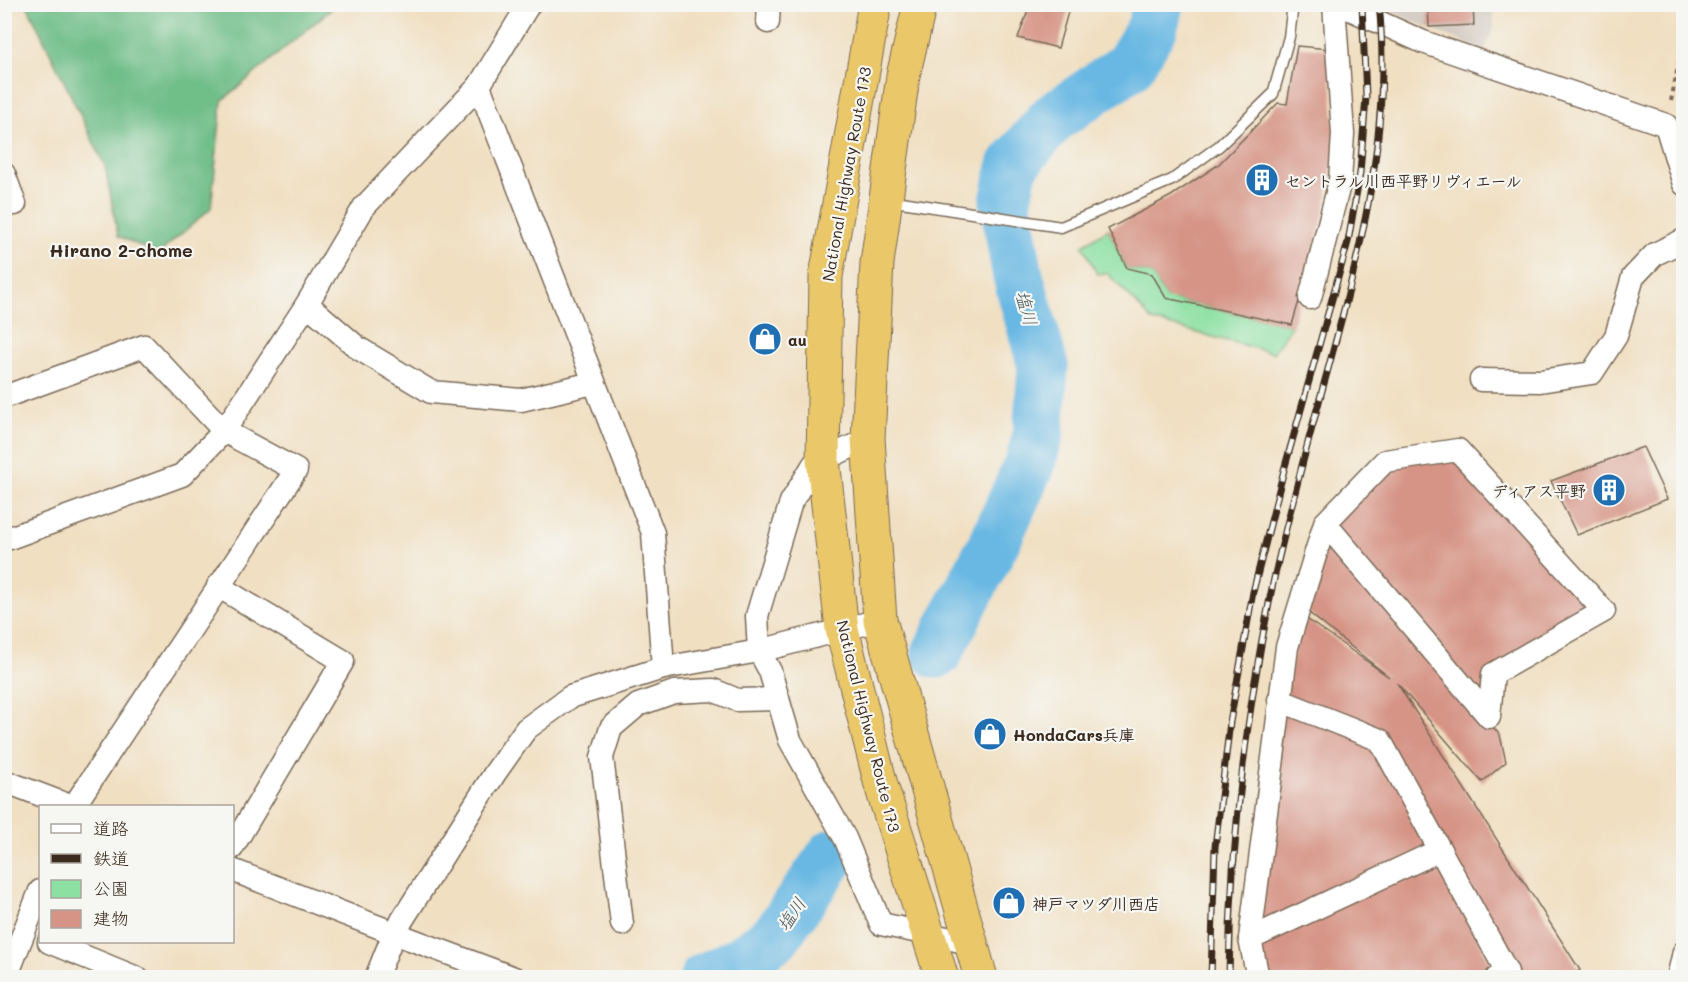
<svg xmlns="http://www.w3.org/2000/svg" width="1688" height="982" viewBox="0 0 1688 982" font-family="Mali,'Klee One',sans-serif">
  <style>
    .industrial { fill: #cdc2b9 }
    .green { fill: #8be0a2; stroke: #638560; stroke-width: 1.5 }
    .forest { fill: #70be88; stroke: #567453; stroke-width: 1.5 }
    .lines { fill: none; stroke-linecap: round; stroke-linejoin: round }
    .river { stroke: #68b8e3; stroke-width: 51 }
    .building { fill: #d69486 }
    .service-casing { stroke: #7a6957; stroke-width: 13 }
    .minor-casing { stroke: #7a6957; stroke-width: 25 }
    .trunk-casing { stroke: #7a6957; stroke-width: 35 }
    .path { stroke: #7a6957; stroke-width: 4; stroke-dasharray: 4.5 4.5; stroke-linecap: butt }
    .service { stroke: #fff; stroke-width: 10 }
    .minor { stroke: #fff; stroke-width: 22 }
    .trunk { stroke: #eac769; stroke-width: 33 }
    .rail-casing { stroke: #3b2a1e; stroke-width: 7 }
    .rail { stroke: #f6f6f2; stroke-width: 4.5; stroke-dasharray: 14; stroke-linecap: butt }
    .labels { text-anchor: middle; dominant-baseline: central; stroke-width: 4.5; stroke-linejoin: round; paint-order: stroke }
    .street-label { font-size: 16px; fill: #3b2a1e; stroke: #f6f6f2 }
    .poi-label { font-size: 16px; font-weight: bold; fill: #3b2a1e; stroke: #f6f6f2; text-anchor: start }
    .neighbourhood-label { font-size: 18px; font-weight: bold; fill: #3b2a1e; stroke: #f6f6f2 }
    .water-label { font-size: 18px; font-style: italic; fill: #485559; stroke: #f6f6f2 }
  </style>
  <rect width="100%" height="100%" fill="#f6f6f2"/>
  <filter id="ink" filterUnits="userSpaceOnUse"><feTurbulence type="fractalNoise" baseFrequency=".0167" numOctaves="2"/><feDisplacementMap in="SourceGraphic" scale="12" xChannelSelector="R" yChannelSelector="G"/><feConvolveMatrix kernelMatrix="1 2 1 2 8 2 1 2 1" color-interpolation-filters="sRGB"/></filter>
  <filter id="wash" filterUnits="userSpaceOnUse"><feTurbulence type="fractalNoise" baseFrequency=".008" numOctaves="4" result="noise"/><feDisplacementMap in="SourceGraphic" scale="24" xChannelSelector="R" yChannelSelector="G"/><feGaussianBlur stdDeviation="1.35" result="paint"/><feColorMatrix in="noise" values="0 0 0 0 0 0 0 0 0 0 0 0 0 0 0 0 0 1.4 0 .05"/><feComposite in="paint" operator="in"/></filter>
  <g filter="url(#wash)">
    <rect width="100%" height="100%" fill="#f0dfc1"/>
    <!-- industrial -->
    <path class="industrial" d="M1375 5H1492L1494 27 1484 51Z"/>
    <!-- green -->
    <path class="green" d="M1108 229 1127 268 1152 274 1166 298 1292 325 1273 353 1153 321 1107 273 1097 274 1083 245Z"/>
    <!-- forest -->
    <path class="forest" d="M27 5H336L222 101 211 208 158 254 118 236 105 166Z"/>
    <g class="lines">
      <!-- river -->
      <g class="river">
        <path d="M937 653 995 541 1030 463 1038 436 1043 366 1018 276 1005 202 1013 165 1053 118 1129 66 1152 28 1159 4"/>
        <path d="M705 978 739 962 775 937 833 854"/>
      </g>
    </g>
    <g id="blocks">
      <!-- building -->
      <g class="building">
        <path d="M1030 5H1070L1058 48 1018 38Z"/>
        <path d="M1428 5H1473L1474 25 1429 27Z"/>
        <path d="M1297 46 1329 49 1336 147 1323 218 1292 325 1166 298 1152 274 1127 268 1108 229 1171 196 1218 165 1278 103 1287 104Z"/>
        <path d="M1643 447 1667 499 1577 535 1551 481Z"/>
        <path d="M1458 450 1604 611 1493 674 1482 709 1325 523 1385 461Z"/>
        <path d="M1322 535 1500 735 1506 762 1482 782 1397 683 1580 970 1570 978H1520L1437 844 1251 933 1284 702 1301 615 1389 677 1303 608Z"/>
        <path d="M1440 850 1496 978H1260L1252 947Z"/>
      </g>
    </g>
  </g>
  <g filter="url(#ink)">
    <use href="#blocks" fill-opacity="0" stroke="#7a6957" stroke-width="1.5"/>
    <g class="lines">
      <defs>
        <path id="service" d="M889 200 1061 227 1172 180 1219 146 1273 94 1289 37 1293 4"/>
        <g id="minor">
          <path d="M1339 4 1423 42 1666 125 1684 184"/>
          <path d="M768 22 769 4"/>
          <path d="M479 86 653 533 663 668"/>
          <path d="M4 174 15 204H4"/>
          <path d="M1310 298 1340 181 1343 134 1334 4"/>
          <path d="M307 304 358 348 431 392 521 400 593 383"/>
          <path d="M1481 380 1540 381 1592 373 1616 336 1633 277 1655 254 1684 240"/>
          <path d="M4 397 144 346 224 431 296 470 74 806"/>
          <path d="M868 439 814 464 791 502 757 616 759 651 770 671 790 740 845 838 881 924 970 943"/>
          <path d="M4 540 182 475 224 431 307 304 364 207 479 86 529 4"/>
          <path d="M218 586 343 661 232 848"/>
          <path d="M1279 700 1380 740 1440 850"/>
          <path d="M4 781 70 806"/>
          <path d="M232 870 394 933 495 773 526 729 570 697 663 668 759 651 880 620"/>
          <path d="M622 924 602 757 611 728 638 705 674 692 713 690 737 700 778 699"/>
          <path d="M1250 939 1440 850 1507 972 1497 978"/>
          <path d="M49 942 137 978"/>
          <path d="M6 978 40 891"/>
          <path d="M376 978 394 933 514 978"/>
          <path d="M1258 978 1250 939 1287 647 1325 523 1385 461 1458 450 1604 611 1493 674 1489 717 1325 523"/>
          <path d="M1678 978 1684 952"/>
        </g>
        <g id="trunk">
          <path d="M875 4 826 276 823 460 842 629 881 785 942 978"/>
          <path d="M920 4 903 76 877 263 868 439 880 620 981 978"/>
        </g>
      </defs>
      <!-- service casing -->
      <use href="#service" class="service-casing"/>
      <!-- minor casing -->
      <use href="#minor" class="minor-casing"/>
      <!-- trunk casing -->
      <use href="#trunk" class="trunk-casing"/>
      <!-- path -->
      <path class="path" d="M1671 101 1684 37"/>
      <!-- service -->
      <use href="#service" class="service"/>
      <!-- minor -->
      <use href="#minor" class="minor"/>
      <!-- trunk -->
      <use href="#trunk" class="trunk"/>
      <defs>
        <g id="rail">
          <path d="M1211 978 1215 847 1230 722 1253 592 1284 470 1348 242 1360 173 1366 97 1362 4"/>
          <path d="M1229 978C1230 850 1245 722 1270 598 1278 557 1289 517 1299 477 1338 322 1396 167 1379 4"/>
        </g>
      </defs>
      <!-- rail casing -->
      <use href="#rail" class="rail-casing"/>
      <!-- rail -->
      <use href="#rail" class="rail"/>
    </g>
  </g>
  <!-- icons -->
  <defs>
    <symbol id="building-disc" viewBox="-11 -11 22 22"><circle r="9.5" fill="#1f6fb2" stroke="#f6f6f2"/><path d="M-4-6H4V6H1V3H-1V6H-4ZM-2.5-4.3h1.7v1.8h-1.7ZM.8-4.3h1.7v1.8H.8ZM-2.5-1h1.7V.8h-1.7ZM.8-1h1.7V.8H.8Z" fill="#fff"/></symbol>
    <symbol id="shop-disc" viewBox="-11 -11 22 22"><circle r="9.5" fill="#1f6fb2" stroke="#f6f6f2"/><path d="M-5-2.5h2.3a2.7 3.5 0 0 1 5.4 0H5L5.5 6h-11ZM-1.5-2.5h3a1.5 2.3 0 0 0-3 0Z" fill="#fff"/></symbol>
  </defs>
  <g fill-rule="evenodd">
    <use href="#building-disc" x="1243" y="161" width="38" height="38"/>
    <use href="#shop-disc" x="746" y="320" width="38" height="38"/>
    <use href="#building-disc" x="1590" y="471" width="38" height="38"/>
    <use href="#shop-disc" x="971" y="715" width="38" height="38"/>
    <use href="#shop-disc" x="990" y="884" width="38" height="38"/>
  </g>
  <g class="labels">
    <!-- street labels -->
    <g class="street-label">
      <text transform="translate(846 174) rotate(-80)">National Highway Route 173</text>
      <text transform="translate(869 726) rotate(76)">National Highway Route 173</text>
    </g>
    <!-- poi labels -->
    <g class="poi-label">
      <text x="1285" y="180">セントラル川西平野リヴィエール</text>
      <text x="788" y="339">au</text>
      <text x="1586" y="490" text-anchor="end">ディアス平野</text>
      <text x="1013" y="734">HondaCars兵庫</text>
      <text x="1032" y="903">神戸マツダ川西店</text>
    </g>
    <!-- neighbourhood labels -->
    <g class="neighbourhood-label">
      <text x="121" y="250">Hirano 2-chome</text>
    </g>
    <!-- water labels -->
    <g class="water-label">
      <text transform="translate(1027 308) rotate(75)">塩川</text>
      <text transform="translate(791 914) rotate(-56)">塩川</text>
    </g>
  </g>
  <!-- margin -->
  <rect width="1688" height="982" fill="none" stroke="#f6f6f2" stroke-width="24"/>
  <!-- legend -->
  <rect x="39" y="805" width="195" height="138" fill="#f6f6f2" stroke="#aba49d" stroke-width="1.5"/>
  <rect x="51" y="824" width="30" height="9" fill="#ffffff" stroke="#aba49d" stroke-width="1.5"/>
  <text x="93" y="835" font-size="18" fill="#3b2a1e">道路</text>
  <rect x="51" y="854" width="30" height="9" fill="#3b2a1e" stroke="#aba49d" stroke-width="1.5"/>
  <text x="93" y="865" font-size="18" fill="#3b2a1e">鉄道</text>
  <rect x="51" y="880" width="30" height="18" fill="#8be0a2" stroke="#aba49d" stroke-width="1.5"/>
  <text x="93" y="895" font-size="18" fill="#3b2a1e">公園</text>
  <rect x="51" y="910" width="30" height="18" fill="#d69486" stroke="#aba49d" stroke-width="1.5"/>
  <text x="93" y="925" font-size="18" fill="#3b2a1e">建物</text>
</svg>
